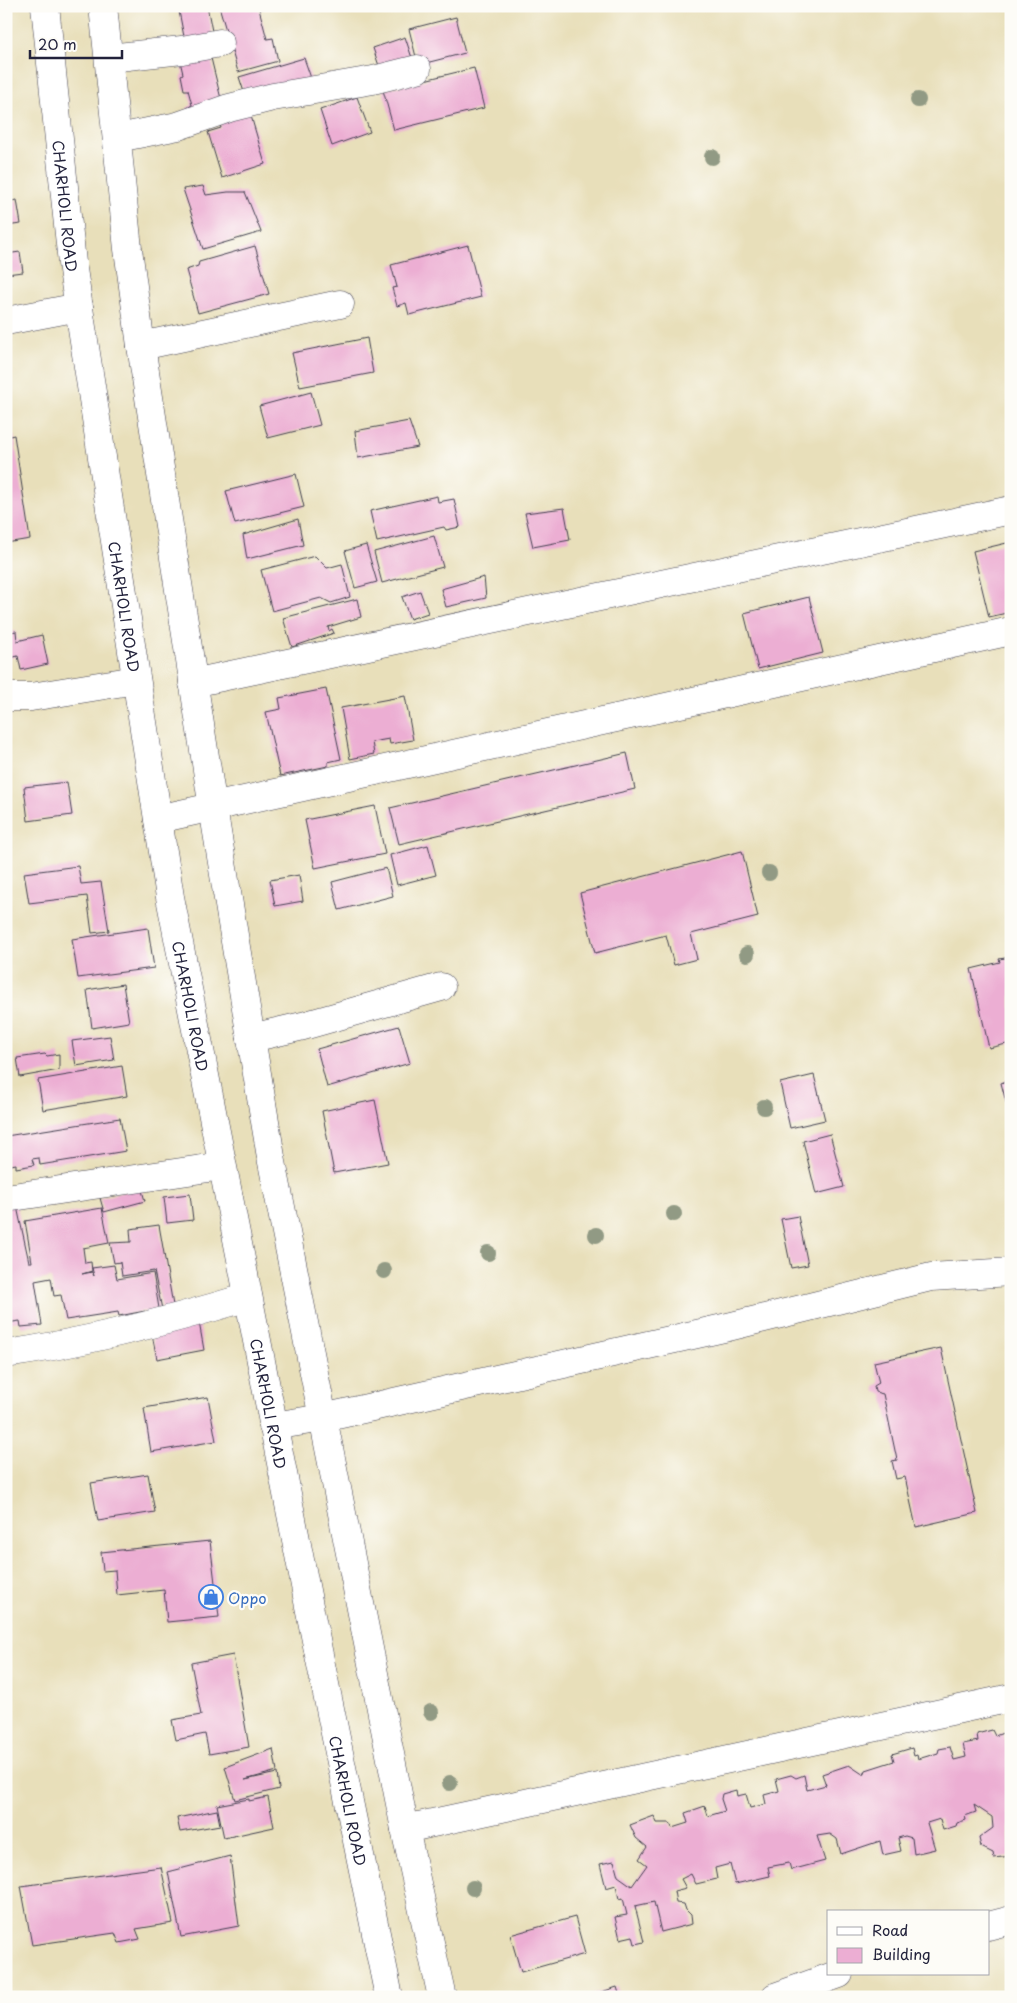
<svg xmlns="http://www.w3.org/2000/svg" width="1017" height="2003" viewBox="0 0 1017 2003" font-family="'Playpen Sans',sans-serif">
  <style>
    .building { fill: #ecaed3 }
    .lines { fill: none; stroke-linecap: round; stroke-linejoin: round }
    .minor-casing { stroke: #403e4e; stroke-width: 29 }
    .minor { stroke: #fff; stroke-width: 28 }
    .tree { fill: #919a84 }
    .labels { text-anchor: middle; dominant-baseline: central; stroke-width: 4.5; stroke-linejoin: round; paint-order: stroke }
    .street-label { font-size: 15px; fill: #22223b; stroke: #fdfcf7 }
    .shop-label { font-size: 15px; fill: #366cbe; stroke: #fdfcf7; text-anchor: start }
  </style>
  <rect width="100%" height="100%" fill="#fdfcf7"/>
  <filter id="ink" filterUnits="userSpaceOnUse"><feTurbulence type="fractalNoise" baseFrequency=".02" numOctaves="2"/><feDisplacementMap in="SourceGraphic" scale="10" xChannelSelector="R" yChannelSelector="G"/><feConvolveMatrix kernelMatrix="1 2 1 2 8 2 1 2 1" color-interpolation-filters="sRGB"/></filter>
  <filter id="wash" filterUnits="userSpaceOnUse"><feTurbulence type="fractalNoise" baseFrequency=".0096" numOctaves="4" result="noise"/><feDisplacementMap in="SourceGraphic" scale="20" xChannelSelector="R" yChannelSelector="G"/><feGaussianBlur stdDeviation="1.12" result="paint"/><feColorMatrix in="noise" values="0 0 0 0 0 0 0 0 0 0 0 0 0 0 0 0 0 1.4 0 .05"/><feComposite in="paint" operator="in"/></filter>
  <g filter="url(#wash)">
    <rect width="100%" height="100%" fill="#e8dfba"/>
    <g id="blocks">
      <!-- building -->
      <g class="building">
        <path d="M178 6H207L214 41 186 47Z"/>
        <path d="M219 6H264L265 8 259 9 267 39 273 38 278 61 238 72Z"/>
        <path d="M456 17 465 53 418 65 409 29Z"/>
        <path d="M405 37 414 64 382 75 373 48Z"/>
        <path d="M210 54 222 103 191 117 187 108 192 105 188 90H184L181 75 183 74 180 61Z"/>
        <path d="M304 58 312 81 246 98 239 77Z"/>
        <path d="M474 68 484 108 394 130 383 90Z"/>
        <path d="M357 97 370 132 332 146 320 110Z"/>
        <path d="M249 109 265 164 222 178 208 132 221 128 218 118Z"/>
        <path d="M203 186 206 195 228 192H245L261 232 203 249 183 189Z"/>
        <path d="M17 200 21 224 6 226V202Z"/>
        <path d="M468 245 481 297 409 315 406 303 397 306 392 288 397 287 391 265Z"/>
        <path d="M255 246 269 294 198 313 186 270 198 266 199 262Z"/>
        <path d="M20 252 23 272 6 274V254Z"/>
        <path d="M367 338 373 373 300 387 292 353Z"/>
        <path d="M311 392 320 425 268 438 259 406Z"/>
        <path d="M409 421 418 447 358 458 355 431Z"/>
        <path d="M14 435 30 539 6 543V437Z"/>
        <path d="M296 474 304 507 235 524 226 491Z"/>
        <path d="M437 496 438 502 454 499 460 527 446 530 444 527 377 542 370 511Z"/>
        <path d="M564 508 570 540 533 547 525 513Z"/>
        <path d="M298 519 303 545 247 559 243 535Z"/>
        <path d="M434 536 443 567 382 583 374 552Z"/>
        <path d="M1011 542V612L989 617 973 551Z"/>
        <path d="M366 545 377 582 355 588 345 551Z"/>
        <path d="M315 556 327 568 342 564 350 597 331 603 321 598 272 611 261 570Z"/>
        <path d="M484 577 486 598 446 607 441 589Z"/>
        <path d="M420 591 428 613 410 619 402 597Z"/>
        <path d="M809 597 823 653 758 669 744 613Z"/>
        <path d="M357 599 361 617 328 627 329 631 332 629 334 633 292 647 283 618Z"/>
        <path d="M16 631 17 641 42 635 48 664 21 670 18 656 6 659V633Z"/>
        <path d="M326 689 341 759 328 762V766L280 776 266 712 281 709 279 698Z"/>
        <path d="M405 696 413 740 390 744 389 739 372 742 374 754 350 759 341 708Z"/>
        <path d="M627 753 635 789 399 844 390 808Z"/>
        <path d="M67 782 72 815 28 821 24 787Z"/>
        <path d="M375 806 385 854 315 868 305 820Z"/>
        <path d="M428 845 436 875 397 885 390 855Z"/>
        <path d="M742 851 758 917 691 934 697 959 674 965 666 935 595 953 580 893Z"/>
        <path d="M78 866 81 884 101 882 109 931 92 933 87 896 29 903 24 873Z"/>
        <path d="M386 868 393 896 339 910 332 882Z"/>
        <path d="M299 875 303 901 275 906 270 880Z"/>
        <path d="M148 928 154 968 78 978 72 939Z"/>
        <path d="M1011 957V1043L989 1048 971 969 1000 962 999 959Z"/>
        <path d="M123 984 129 1022 92 1028 87 990Z"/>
        <path d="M399 1026 410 1063 327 1087 317 1049Z"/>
        <path d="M110 1036 114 1060 76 1066 72 1041Z"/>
        <path d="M45 1054 47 1056 59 1054V1070L20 1077 17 1058Z"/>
        <path d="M122 1066 127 1096 43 1110 38 1080Z"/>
        <path d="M814 1075 825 1120 790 1128 780 1083Z"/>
        <path d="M1011 1079V1117H1010L1001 1083Z"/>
        <path d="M375 1100 388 1163 334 1173 322 1111Z"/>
        <path d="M120 1118 126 1151 40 1165 39 1158 32 1159 34 1165 16 1168V1164L6 1166V1136Z"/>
        <path d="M830 1134 844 1187 816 1194 803 1141Z"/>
        <path d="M141 1187 145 1201 104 1212 100 1198Z"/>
        <path d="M190 1194 193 1220 167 1223 164 1197Z"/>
        <path d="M16 1202 29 1262H32L25 1221 102 1208 109 1243 83 1248 85 1263 91 1262 92 1271 82 1274 92 1272 94 1276 92 1268 114 1265 117 1279 153 1273 160 1314 146 1316 145 1311 119 1316 118 1312 66 1320 61 1295 54 1296 51 1278 35 1281 42 1325 21 1327 20 1321 6 1323V1204Z"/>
        <path d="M798 1216 808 1265 791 1268 781 1219Z"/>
        <path d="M159 1225 174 1311 163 1314 154 1271 122 1276 120 1262 114 1263 110 1243 131 1242 130 1229Z"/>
        <path d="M199 1322 204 1350 157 1359 151 1330Z"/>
        <path d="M941 1348 977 1513 916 1527 905 1477 896 1479 892 1461 897 1460 883 1394 875 1392 874 1386 879 1383 874 1362Z"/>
        <path d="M208 1397 216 1441 151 1452 144 1408Z"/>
        <path d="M148 1474 155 1512 98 1521 91 1483Z"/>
        <path d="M210 1541 219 1617 167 1622 164 1590 117 1595 115 1570 103 1571 101 1552Z"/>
        <path d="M233 1655 249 1747 209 1754 205 1734 176 1740 172 1720 201 1715 191 1663Z"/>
        <path d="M992 1730 995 1736 1003 1733 1007 1748 1011 1751V1827L1008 1828 1011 1856 994 1858 993 1853 981 1847 979 1838 993 1828 992 1817 974 1805 976 1812 965 1816 966 1820 957 1823 956 1826 943 1830 940 1819 927 1823 935 1849 914 1854 912 1838 905 1836 898 1838 901 1851 883 1855 880 1841 841 1854 837 1839 830 1834 817 1836 825 1861 791 1870 789 1863 768 1867 770 1876 735 1884 730 1864 715 1868 717 1879 696 1884 691 1874 681 1879 686 1888 674 1891 676 1903 684 1904 686 1910 691 1915 692 1924 661 1932 654 1902 635 1906 644 1942 635 1944 633 1936 620 1939 615 1917 627 1915 623 1898 619 1899 616 1885 606 1888 600 1864 614 1861 618 1876 632 1886 647 1865 639 1859 647 1847 636 1838 630 1825 654 1816 657 1823H670L672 1828 688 1823 685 1813 705 1806 708 1816 725 1811 721 1799 722 1794 736 1790 737 1796 746 1794 750 1808 766 1804 764 1795 779 1791 776 1779 791 1775 796 1778 804 1775 807 1790 826 1785 822 1774 849 1765 864 1775 866 1770 894 1761 892 1754 912 1748 914 1756 917 1755 918 1759 938 1753 939 1749 950 1747 954 1760 966 1757 963 1744 978 1741 977 1734Z"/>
        <path d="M273 1749 277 1771 245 1780 277 1773 279 1789 235 1800 225 1767Z"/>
        <path d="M268 1797 274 1827 224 1838 217 1805 249 1799V1801Z"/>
        <path d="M217 1810 220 1825 180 1832 177 1818Z"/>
        <path d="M230 1856 239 1926 181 1937 168 1872Z"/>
        <path d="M161 1867 173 1923 136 1929 140 1939 119 1943 115 1933 32 1945 21 1886Z"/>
        <path d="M575 1917 585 1954 521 1972 510 1935Z"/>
        <path d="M617 1987 620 1997H589V1996Z"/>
      </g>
    </g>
  </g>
  <g filter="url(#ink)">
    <use href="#blocks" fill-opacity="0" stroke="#403e4e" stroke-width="1"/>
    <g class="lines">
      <defs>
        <g id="minor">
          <path id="s1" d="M45 6 72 263 170 897 309 1606 389 1997"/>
          <path d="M103 6 128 249 141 346 213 808 251 1038 271 1157 323 1418 405 1829 442 1997"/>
          <path d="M109 58 182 50 220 43"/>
          <path d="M118 138 178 126 229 108 273 97 373 80 417 69"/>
          <path d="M6 321 79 307"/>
          <path d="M141 346 340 304"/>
          <path d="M193 683 1011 510"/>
          <path d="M6 697H31L136 680"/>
          <path d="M158 819 1011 631"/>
          <path d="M251 1038 303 1026 441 987"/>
          <path d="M6 1198 222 1166"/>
          <path d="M6 1354C88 1342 169 1321 248 1297"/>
          <path d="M273 1426 323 1418 728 1327 931 1277 1011 1272"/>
          <path d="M405 1829 1011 1698"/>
          <path d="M988 1926 1011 1920"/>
          <path d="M775 1997 839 1974"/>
        </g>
      </defs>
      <!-- minor casing -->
      <use href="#minor" class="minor-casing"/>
      <!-- minor -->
      <use href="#minor" class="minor"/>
    </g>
    <!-- trees -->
    <g class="tree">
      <circle cx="918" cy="100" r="8"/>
      <circle cx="712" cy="157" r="8"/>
      <circle cx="769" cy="873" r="8"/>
      <circle cx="747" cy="954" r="8"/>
      <circle cx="764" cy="1107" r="8"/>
      <circle cx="674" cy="1214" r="8"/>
      <circle cx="596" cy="1235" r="8"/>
      <circle cx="488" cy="1253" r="8"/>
      <circle cx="384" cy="1271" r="8"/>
      <circle cx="431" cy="1712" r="8"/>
      <circle cx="450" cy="1783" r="8"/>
      <circle cx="473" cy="1888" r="8"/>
    </g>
  </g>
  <!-- icons -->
  <defs>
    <symbol id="shop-ring" viewBox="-11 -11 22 22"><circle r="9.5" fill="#fdfcf7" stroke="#3f7fe0" stroke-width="1.5"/><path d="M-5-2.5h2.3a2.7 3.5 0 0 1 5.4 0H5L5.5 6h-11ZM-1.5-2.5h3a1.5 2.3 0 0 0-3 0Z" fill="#3f7fe0"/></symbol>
  </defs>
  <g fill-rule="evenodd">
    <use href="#shop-ring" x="197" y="1583" width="28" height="28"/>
  </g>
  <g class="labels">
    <!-- street labels -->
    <g class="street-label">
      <text stroke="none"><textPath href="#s1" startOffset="201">CHARHOLI ROAD</textPath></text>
      <text stroke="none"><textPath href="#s1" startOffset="606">CHARHOLI ROAD</textPath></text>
      <text stroke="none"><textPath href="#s1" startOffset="1011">CHARHOLI ROAD</textPath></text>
      <text stroke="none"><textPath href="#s1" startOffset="1416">CHARHOLI ROAD</textPath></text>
      <text stroke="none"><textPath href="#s1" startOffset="1821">CHARHOLI ROAD</textPath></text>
    </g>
    <!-- shop labels -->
    <g class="shop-label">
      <text x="228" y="1597">Oppo</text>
    </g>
  </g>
  <!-- margin -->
  <rect width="1017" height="2003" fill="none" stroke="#fdfcf7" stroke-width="25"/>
  <!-- legend -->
  <rect x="827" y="1910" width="162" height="65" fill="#fdfcf7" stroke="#a5a5ac"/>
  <rect x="837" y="1927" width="25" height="8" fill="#ffffff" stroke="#a5a5ac"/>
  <text x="872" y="1936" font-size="15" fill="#22223b">Road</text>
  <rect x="837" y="1948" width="25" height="15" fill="#ecaed3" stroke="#a5a5ac"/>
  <text x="872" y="1960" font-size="15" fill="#22223b">Building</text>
  <!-- scale -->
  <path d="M30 50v8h92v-8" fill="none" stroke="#22223b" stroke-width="2.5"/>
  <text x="38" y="50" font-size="15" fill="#22223b" stroke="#fdfcf7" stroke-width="4" paint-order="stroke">20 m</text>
</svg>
